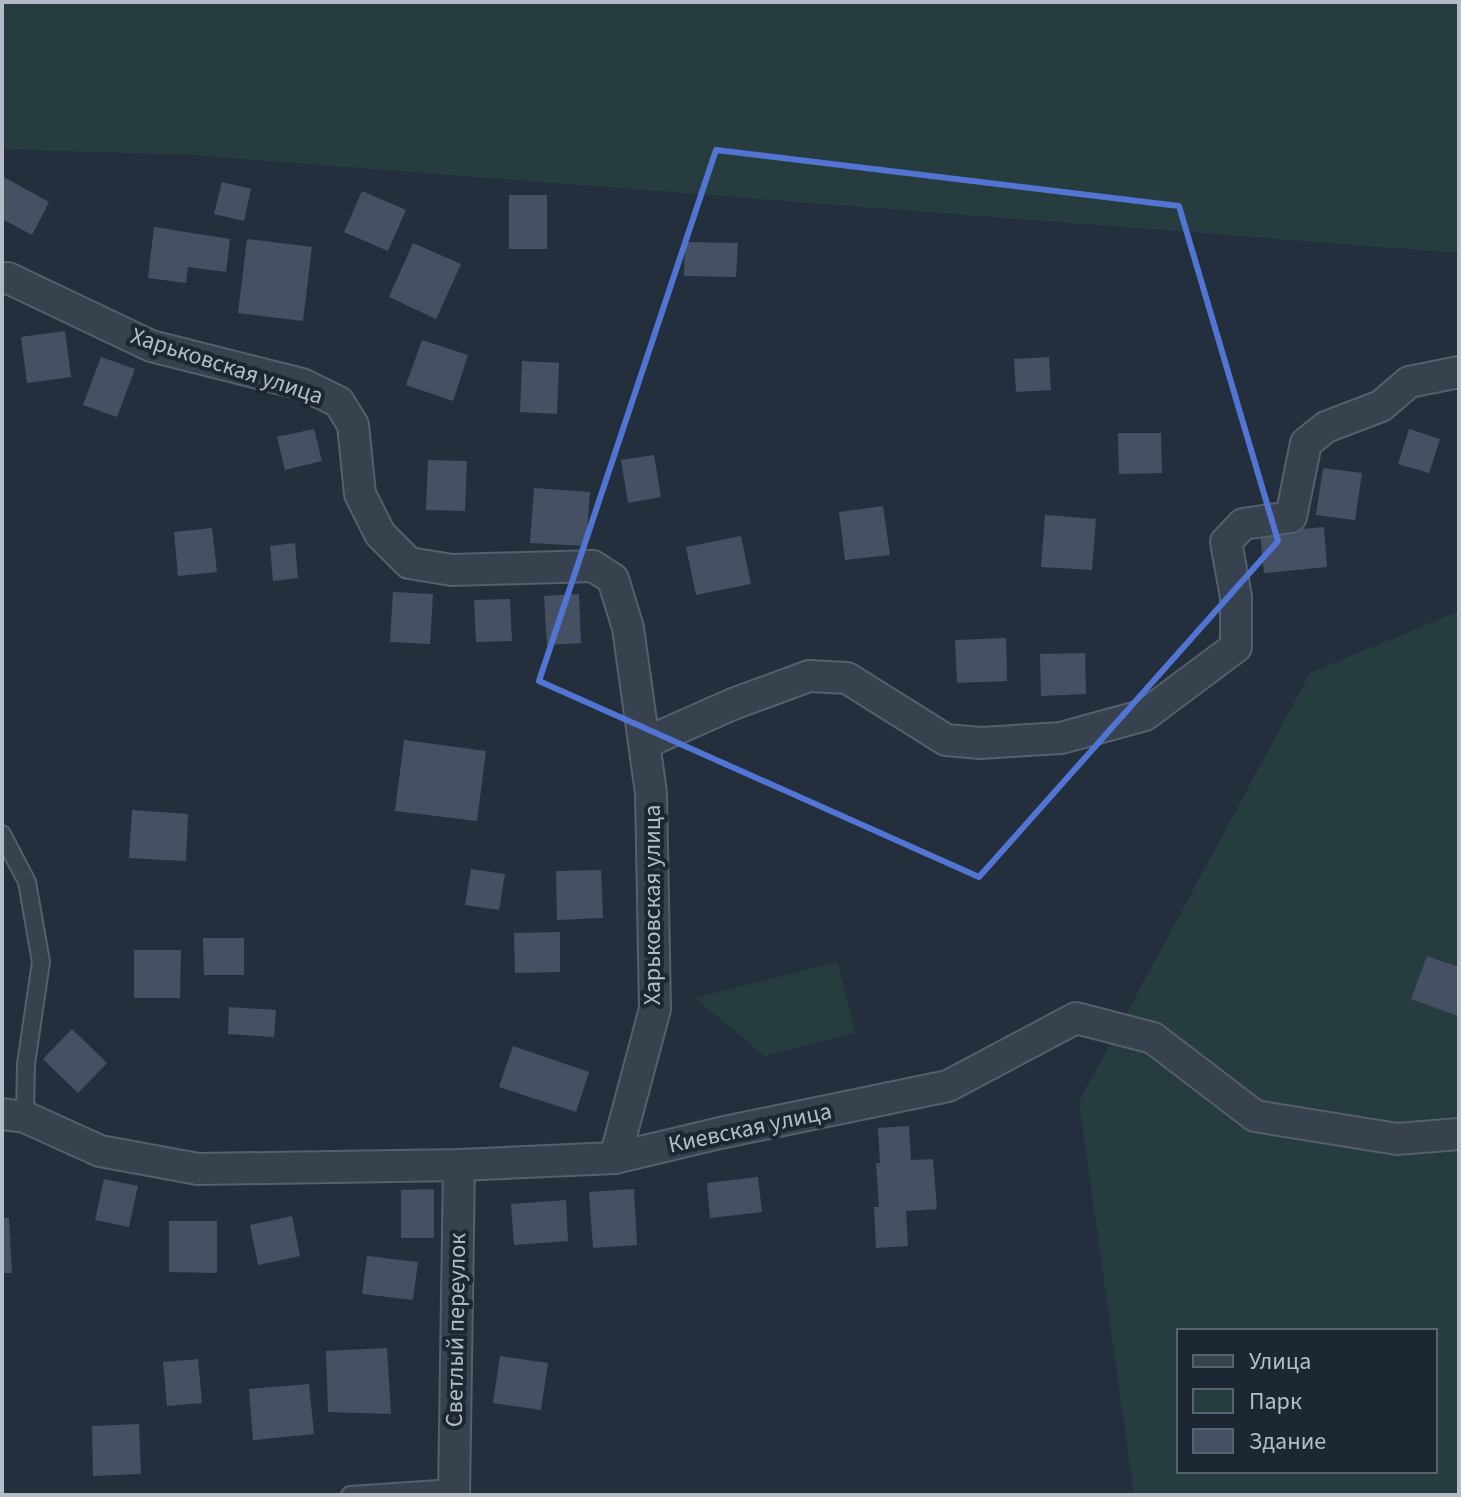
<svg xmlns="http://www.w3.org/2000/svg" width="1461" height="1497" viewBox="0 0 1461 1497" font-family="'Source Sans 3',sans-serif">
  <style>
    .green { fill: #263c3f; fill-rule: evenodd }
    .building { fill: #455162 }
    .lines { fill: none; stroke-linecap: round; stroke-linejoin: round }
    .lane-casing { stroke: #565f6c; stroke-width: 20 }
    .street-casing { stroke: #565f6c; stroke-width: 34 }
    .lane { stroke: #38414e; stroke-width: 16 }
    .street { stroke: #38414e; stroke-width: 30 }
    .marked { fill: none; stroke: #5274d3; stroke-width: 6; stroke-linejoin: round }
    .labels { text-anchor: middle; dominant-baseline: central; stroke-width: 8; stroke-linejoin: round; paint-order: stroke }
    .street-label { font-size: 24px; fill: #b4bcc9; stroke: #1d2633 }
  </style>
  <rect width="100%" height="100%" fill="#242f3e"/>
  <!-- green -->
  <g class="green">
    <path d="M2 2H1459V253L190 155 2 149Z"/>
    <path d="M1459 611V1495H1134L1079 1102 1310 673ZM1179 1331H1435V1471H1179Z"/>
    <path d="M838 962 855 1033 765 1056 695 998Z"/>
  </g>
  <!-- building -->
  <g class="building">
    <path d="M2 176 49 202 32 235 2 219Z"/>
    <path d="M222 182 251 189 244 221 214 214Z"/>
    <path d="M362 191 406 210 388 251 344 232Z"/>
    <rect x="509" y="195" width="38" height="54"/>
    <path d="M154 227 230 239 226 272 188 267 186 283 148 278Z"/>
    <path d="M247 239 312 247 303 321 238 313Z"/>
    <path d="M685 242 738 243 736 277 684 276Z"/>
    <path d="M413 243 461 264 436 319 389 297Z"/>
    <path d="M65 331 71 377 27 383 21 337Z"/>
    <path d="M422 340 468 355 453 401 406 385Z"/>
    <path d="M101 357 135 369 117 417 83 405Z"/>
    <path d="M1049 357 1051 390 1016 392 1014 359Z"/>
    <path d="M522 361 559 363 557 414 520 412Z"/>
    <path d="M314 429 322 461 285 470 277 437Z"/>
    <path d="M1409 429 1440 439 1429 473 1398 464Z"/>
    <path d="M1118 433H1161L1162 473 1119 474Z"/>
    <path d="M654 455 661 497 628 503 621 460Z"/>
    <path d="M428 460 467 461 465 511 426 510Z"/>
    <path d="M1323 468 1362 473 1355 520 1316 515Z"/>
    <path d="M534 488 590 492 586 546 530 543Z"/>
    <path d="M883 506 890 555 845 560 839 512Z"/>
    <path d="M1045 515 1096 519 1092 570 1041 567Z"/>
    <path d="M1324 527 1327 567 1264 573 1260 533Z"/>
    <path d="M212 528 217 572 178 576 174 532Z"/>
    <path d="M741 536 751 584 696 595 686 547Z"/>
    <path d="M295 543 298 578 273 581 270 546Z"/>
    <path d="M393 592 433 594 430 644 390 642Z"/>
    <path d="M579 594 581 643 547 645 544 596Z"/>
    <path d="M510 599 512 641 476 642 474 600Z"/>
    <path d="M1006 638 1007 681 957 683 955 640Z"/>
    <path d="M1085 653 1086 694 1041 696 1040 654Z"/>
    <path d="M404 740 486 751 477 821 395 811Z"/>
    <path d="M132 810 188 814 186 861 129 858Z"/>
    <path d="M471 869 505 874 499 910 465 905Z"/>
    <path d="M601 870 603 918 557 920 556 871Z"/>
    <path d="M560 932V972L515 973 514 933Z"/>
    <path d="M203 938H244V975H204Z"/>
    <path d="M134 950H181L180 998H134Z"/>
    <path d="M1427 956 1459 967 1458 1016 1411 999Z"/>
    <path d="M229 1007 276 1010 274 1037 228 1034Z"/>
    <path d="M72 1029 107 1063 78 1093 43 1059Z"/>
    <path d="M513 1046 589 1072 576 1112 499 1087Z"/>
    <path d="M909 1126 911 1160 933 1159 937 1209 906 1211 908 1246 876 1248 874 1207H879L876 1163H880L878 1128Z"/>
    <path d="M758 1177 762 1212 710 1218 707 1183Z"/>
    <path d="M104 1179 138 1186 129 1227 95 1220Z"/>
    <path d="M434 1189V1238H401V1190Z"/>
    <path d="M634 1189 637 1245 593 1248 589 1192Z"/>
    <path d="M566 1200 568 1241 514 1245 511 1204Z"/>
    <path d="M292 1216 300 1256 258 1265 250 1225Z"/>
    <path d="M2 1218H9L12 1273H2Z"/>
    <path d="M169 1221H217V1273L169 1272Z"/>
    <path d="M367 1256 418 1262 413 1300 362 1294Z"/>
    <path d="M387 1348 391 1414 328 1412 326 1351Z"/>
    <path d="M500 1356 548 1363 541 1410 493 1403Z"/>
    <path d="M198 1359 202 1403 167 1406 163 1362Z"/>
    <path d="M309 1384 314 1434 253 1440 249 1389Z"/>
    <path d="M139 1424 141 1474 93 1476 92 1426Z"/>
  </g>
  <g class="lines">
    <defs>
      <g id="lane">
        <path d="M2 834 27 882 41 962 26 1064 25 1117"/>
        <path d="M350 1495 453 1488"/>
      </g>
      <g id="street">
        <path d="M2 279 8 278 151 346 302 384 339 402 353 425 360 494 380 534 409 563 452 570 593 566 613 579 628 628 651 793 655 1009 615 1158"/>
        <path d="M645 743 733 704 809 676 847 678 946 740 981 743 1061 738 1145 715 1236 647V597L1226 542 1243 524 1291 517 1306 443 1326 427 1381 406 1409 382 1459 372"/>
        <path d="M2 1114 25 1117 100 1151 198 1169 459 1165 615 1158 720 1133 948 1086 1076 1018 1153 1038 1255 1116 1397 1139 1459 1134"/>
        <path d="M454 1495 459 1165"/>
      </g>
    </defs>
    <!-- lane casing -->
    <use href="#lane" class="lane-casing"/>
    <!-- street casing -->
    <use href="#street" class="street-casing"/>
    <!-- lane -->
    <use href="#lane" class="lane"/>
    <!-- street -->
    <use href="#street" class="street"/>
  </g>
  <!-- marked area -->
  <path class="marked" d="M716 150 1179 206 1278 541 979 877 539 681Z"/>
  <g class="labels">
    <!-- street labels -->
    <g class="street-label">
      <text transform="translate(227 366) rotate(18)">Харьковская улица</text>
      <text transform="translate(652 905) rotate(-90)">Харьковская улица</text>
      <text transform="translate(750 1128) rotate(-12)">Киевская улица</text>
      <text transform="translate(456 1330) rotate(-89)">Светлый переулок</text>
    </g>
  </g>
  <!-- border -->
  <rect width="1461" height="1497" fill="none" stroke="#b4bcc9" stroke-width="8"/>
  <!-- legend -->
  <rect x="1177" y="1329" width="260" height="144" fill="#1d2633" stroke="#59626f" stroke-width="2"/>
  <rect x="1193" y="1355" width="40" height="12" fill="#38414e" stroke="#59626f" stroke-width="2"/>
  <text x="1249" y="1369" font-size="24" fill="#b4bcc9">Улица</text>
  <rect x="1193" y="1389" width="40" height="24" fill="#263c3f" stroke="#59626f" stroke-width="2"/>
  <text x="1249" y="1409" font-size="24" fill="#b4bcc9">Парк</text>
  <rect x="1193" y="1429" width="40" height="24" fill="#455162" stroke="#59626f" stroke-width="2"/>
  <text x="1249" y="1449" font-size="24" fill="#b4bcc9">Здание</text>
</svg>
